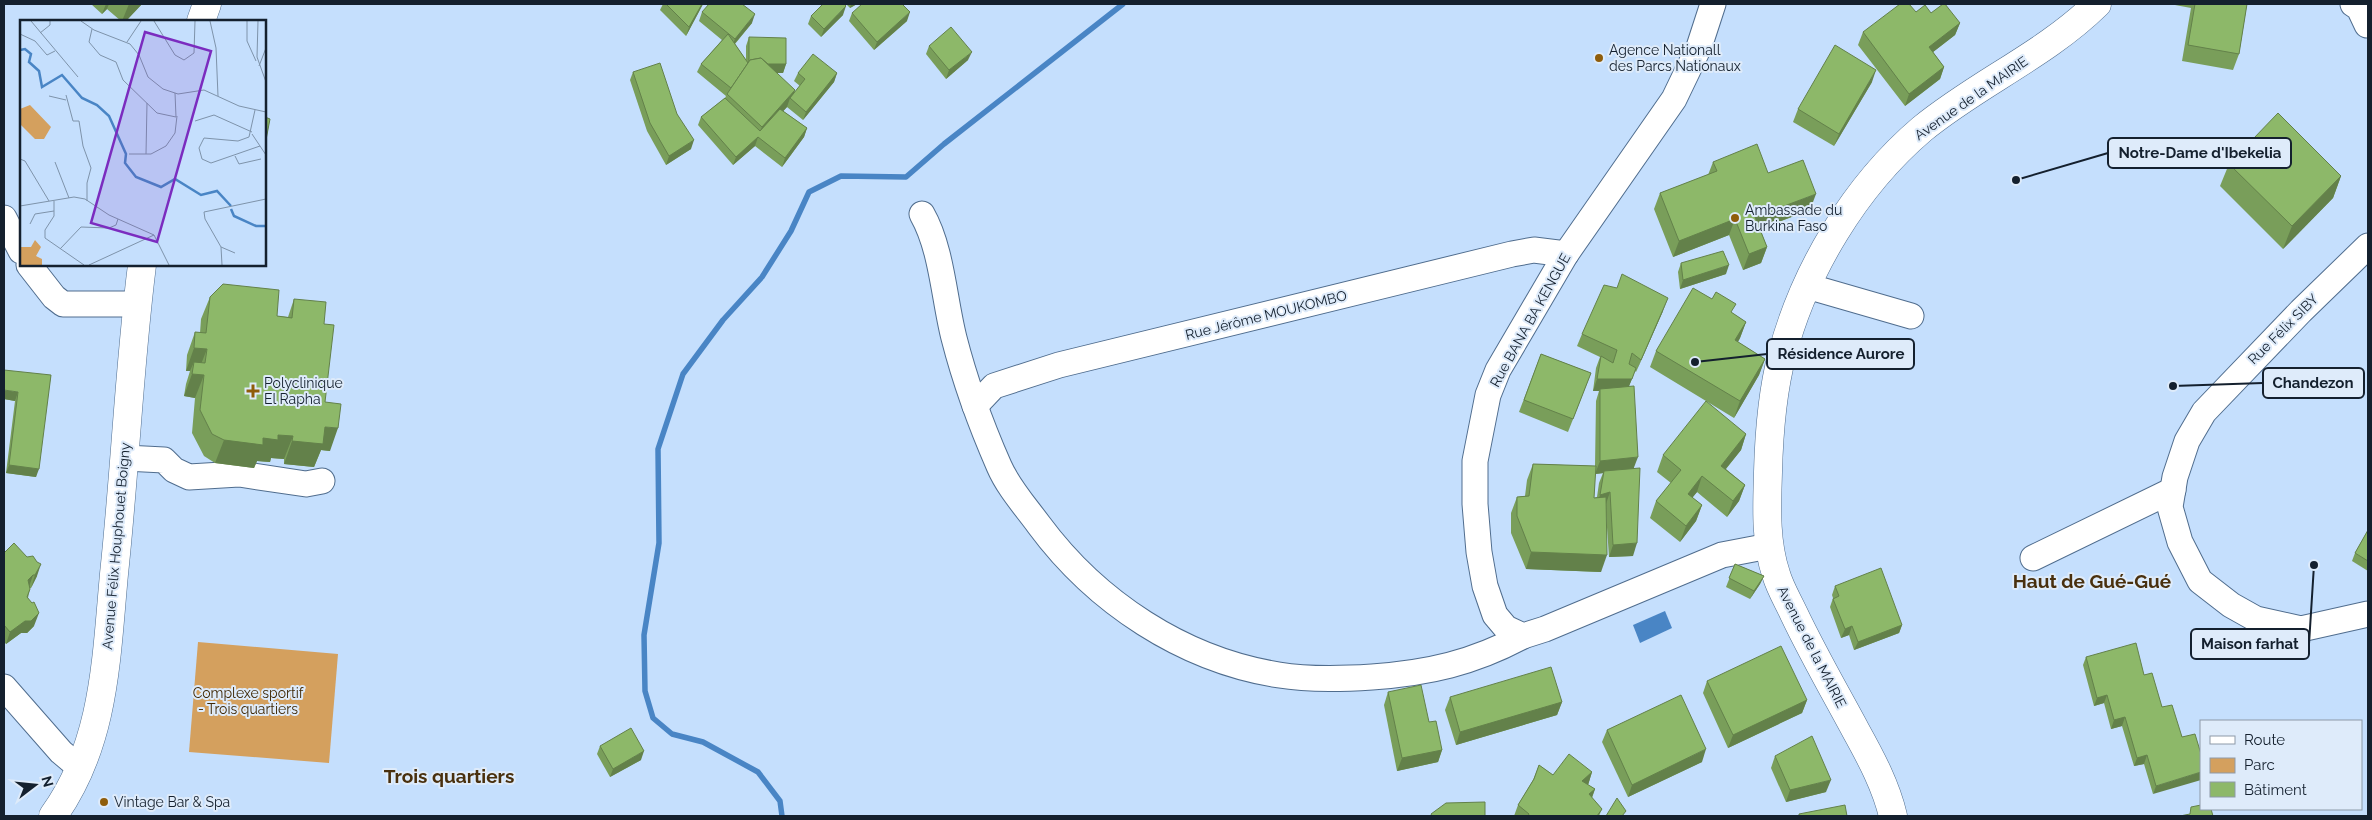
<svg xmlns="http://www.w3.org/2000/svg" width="2372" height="820" viewBox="0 0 2372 820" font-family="Raleway,sans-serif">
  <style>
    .green { fill: #d4a05e }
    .water { fill: #4985c5 }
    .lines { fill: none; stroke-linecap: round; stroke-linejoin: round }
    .stream { stroke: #4985c5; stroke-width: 5.5 }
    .minor-casing { stroke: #506d8e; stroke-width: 27 }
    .major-casing { stroke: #506d8e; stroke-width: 29 }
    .minor { stroke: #fff; stroke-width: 25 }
    .major { stroke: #fff; stroke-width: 28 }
    .wall { fill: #799e5a; fill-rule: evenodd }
    .shaded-wall { fill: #63814a }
    .building { fill: #8db869; stroke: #63814a }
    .poi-dot { fill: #8f5d0b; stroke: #deebfa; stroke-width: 2 }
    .labels { text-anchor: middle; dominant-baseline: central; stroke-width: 4; stroke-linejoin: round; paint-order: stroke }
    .poi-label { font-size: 14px; fill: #14202e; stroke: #deebfa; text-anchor: start }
    .street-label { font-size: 14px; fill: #14202e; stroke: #deebfa }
    .park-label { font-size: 14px; fill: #3f2805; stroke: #deebfa }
    .district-label { font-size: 19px; font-weight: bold; fill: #49300e; stroke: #deebfa }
    .inset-river { fill: none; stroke: #4985c5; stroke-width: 2.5 }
    .inset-road { fill: none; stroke: #7e93aa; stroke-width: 1 }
    .view { fill: #7b2cbf; fill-opacity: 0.15; stroke: #7b2cbf; stroke-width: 2.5 }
    .inset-edge { fill: none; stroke: #14202e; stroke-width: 2.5 }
    .leader { fill: none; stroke: #14202e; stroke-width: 2 }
    .callout-dot { fill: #14202e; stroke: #deebfa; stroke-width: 2 }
    .callout { fill: #deebfa; stroke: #14202e; stroke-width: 2 }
    .callout-label { font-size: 15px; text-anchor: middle; font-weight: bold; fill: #14202e }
  </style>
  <rect width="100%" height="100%" fill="#c5dffd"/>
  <!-- green -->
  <path class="green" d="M198 642 338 654 329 763 189 752Z"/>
  <!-- water -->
  <path class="water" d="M1665 611 1672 628 1640 643 1633 625Z"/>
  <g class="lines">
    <!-- stream -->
    <path class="stream" d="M782 816 780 801 758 772 703 742 672 734 653 718 645 691 644 635 659 543 658 449 683 374 723 320 762 277 791 231 809 192 841 176 906 177 944 144 1123 4"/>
    <defs>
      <g id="minor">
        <path d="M1713 4 1699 47 1674 99 1566 254 1498 370 1488 395 1475 461V504L1479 552 1485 586 1495 615 1506 628 1523 636 1545 629 1722 555 1769 546"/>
        <path d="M2353 4 2359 8 2367 25"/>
        <path d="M922 214C942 249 944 299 954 338 965 381 981 425 999 466 1008 487 1025 506 1039 525 1096 602 1183 660 1279 675 1309 680 1341 679 1372 677 1428 673 1473 663 1523 636"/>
        <path d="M4 218 21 251"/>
        <path d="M2368 246 2301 311 2204 412 2187 441 2175 477 2170 507 2180 542 2200 581 2231 605 2256 619 2301 629 2368 614"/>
        <path d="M29 265 54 297 63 304H137"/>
        <path d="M1807 286 1911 316"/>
        <path d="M975 406 994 386 1059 365 1512 254 1534 250 1566 254"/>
        <path d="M125 458 164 460 174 470 189 477 239 474 306 484 322 481"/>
        <path d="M2033 558 2173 490"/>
        <path d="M4 687 61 752 80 768"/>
      </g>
      <g id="major">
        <path d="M201 21 207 4"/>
        <path d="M53 816C105 744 106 660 114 574 125 471 129 368 142 265"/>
        <path d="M1893 816C1886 786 1871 758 1856 731 1835 692 1813 654 1794 614 1788 601 1780 588 1776 574 1765 541 1767 506 1768 472 1769 433 1772 393 1782 355 1804 271 1855 186 1922 129 1978 83 2045 55 2097 4"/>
      </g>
    </defs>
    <!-- minor casing -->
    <use href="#minor" class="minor-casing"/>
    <!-- major casing -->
    <use href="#major" class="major-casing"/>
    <!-- minor -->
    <use href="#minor" class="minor"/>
    <!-- major -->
    <use href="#major" class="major"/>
  </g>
  <!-- wall -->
  <g class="wall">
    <path d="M91 4H142L126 21H121L107 9 102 14Z"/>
    <path d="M663 4H703L686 36 660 10Z"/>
    <path d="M846 4H857L850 8Z"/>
    <path d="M2175 4H2247L2239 54 2233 70 2182 61 2191 8 2175 5Z"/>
    <path d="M702 12 752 23 735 44 746 60V46L749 37 786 64 783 73H777L795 92 800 86 794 81 798 73H837L834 82 803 120 787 107 783 111 807 128 804 137 782 167 755 146 733 165 698 125 701 117 725 98 726 96 697 72 701 64 722 40 699 21Z"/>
    <path d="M1916 12 1931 13 1960 23 1955 35 1933 52 1944 67 1940 79 1905 106 1858 45 1863 32Z"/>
    <path d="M852 13 907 21 874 50 849 21Z"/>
    <path d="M843 15 821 37 808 24 811 16Z"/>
    <path d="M929 46 968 60 946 79 926 54Z"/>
    <path d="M633 72 677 114 691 149 666 165 647 131 630 80Z"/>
    <path d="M1872 82 1834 146 1793 122 1798 109Z"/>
    <path d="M1713 162 1768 173 1810 210 1760 229 1767 247 1761 263 1743 270 1729 235 1673 257 1654 209 1660 193 1708 175Z"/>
    <path d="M2229 164 2341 176 2333 198 2283 249 2220 186Z"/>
    <path d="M1681 263 1726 274 1680 289 1678 272Z"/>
    <path d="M210 297 277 316 288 317 294 299 324 324 325 402 330 451 321 450 314 467 284 464V459L271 458 270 462 257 461 254 468 215 463 204 456 192 433 195 398 184 396 186 384 190 371H186L187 355 195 332 200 333 201 319Z"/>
    <path d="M1663 311 1636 372 1635 371 1629 386 1634 468 1633 556 1609 557 1606 513 1601 572 1526 569 1511 533V513L1517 497 1525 496 1527 480 1533 464 1595 466 1596 401 1599 391H1593L1596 368 1600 357 1577 346 1582 334ZM1603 473 1599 483 1597 497 1594 498 1595 474Z"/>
    <path d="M1732 313 1746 322 1740 338 1738 342 1765 359 1759 375 1734 418 1650 367 1656 351Z"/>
    <path d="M1541 354 1591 373 1568 432 1519 412Z"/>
    <path d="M51 375 36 477 6 473 15 401 4 399Z"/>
    <path d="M1746 434 1741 450 1726 469 1745 485 1739 501 1727 517 1697 492 1692 498 1702 505 1696 521 1680 542 1650 518 1656 501 1671 483 1657 472 1663 455Z"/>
    <path d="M2368 530V571L2352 561 2355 553Z"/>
    <path d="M4 553 27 557 37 562V576L31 588H30L28 598 34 626 27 633H21L6 644 4 642Z"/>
    <path d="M1735 564 1764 576 1760 584 1750 599 1726 587Z"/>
    <path d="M1835 586 1902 625 1899 633 1854 650 1849 635 1841 638 1830 607 1833 598 1832 595Z"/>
    <path d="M2086 657 2144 675 2162 707 2182 737 2153 794 2144 764 2134 766 2122 726 2111 729 2104 703 2094 706 2083 665Z"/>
    <path d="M1707 681 1807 700 1802 713 1728 748 1703 693Z"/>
    <path d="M1388 692 1429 722 1442 750 1438 762 1397 771 1384 705Z"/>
    <path d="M1450 697 1562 702 1557 715 1456 745 1445 710Z"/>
    <path d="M1607 730 1702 762 1628 797 1602 742Z"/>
    <path d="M600 746 641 760 610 777 597 754Z"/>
    <path d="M1775 756 1826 792 1786 802 1771 768Z"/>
    <path d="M1539 765 1553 775 1592 772 1588 785 1595 789 1592 798 1602 809 1599 816H1514L1518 805 1533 780Z"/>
  </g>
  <!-- shaded-wall -->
  <g class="shaded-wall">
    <path d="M106 4H109L107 9 102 14Z"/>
    <path d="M129 4H142L126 21H122Z"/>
    <path d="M702 4H703L686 36 689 27Z"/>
    <path d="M851 4H857L850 8Z"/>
    <path d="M846 6 843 15 821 37 824 29Z"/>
    <path d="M910 12 907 21 874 50 877 42Z"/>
    <path d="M755 14 752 23 731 48 735 39Z"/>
    <path d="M1960 23 1955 35 1924 59 1929 47Z"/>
    <path d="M972 52 968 60 946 79 949 70Z"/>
    <path d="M762 64H786L783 73H759Z"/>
    <path d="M1944 67 1940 79 1905 106 1909 94Z"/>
    <path d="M1876 70 1872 82 1834 146 1839 134Z"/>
    <path d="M837 73 834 82 803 120 806 112Z"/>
    <path d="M795 90 792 100 790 98 787 107 759 138 758 137 762 127Z"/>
    <path d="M807 128 804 137 782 167 785 158Z"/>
    <path d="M758 137 755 146 733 165 736 157Z"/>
    <path d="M694 140 691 149 666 165 669 156Z"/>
    <path d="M2341 176 2333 198 2283 249 2292 226Z"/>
    <path d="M1816 194 1810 210 1749 233 1755 217Z"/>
    <path d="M1735 219 1729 235 1673 257 1679 241Z"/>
    <path d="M1767 247 1761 263 1743 270 1749 254Z"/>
    <path d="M1729 265 1726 274 1680 289 1683 280Z"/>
    <path d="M1668 298 1663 311 1636 372 1641 360Z"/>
    <path d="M1746 322 1740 338 1729 357 1735 340Z"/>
    <path d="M194 348 207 349 198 372 194 362 190 371H186Z"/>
    <path d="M1765 359 1759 375 1734 418 1740 401Z"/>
    <path d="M192 374 204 375 195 398 184 396Z"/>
    <path d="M1597 379H1632L1627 391 1600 389 1599 391H1593Z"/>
    <path d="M4 390 18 392 15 401 4 399Z"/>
    <path d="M325 427 338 428 330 451 321 450 314 467 284 464 292 441Z"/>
    <path d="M1746 434 1741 450 1715 482 1721 466Z"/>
    <path d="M278 435 293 436 284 459 271 458 270 462 257 461 254 468 215 463 224 440 263 438Z"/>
    <path d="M1638 457 1633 470 1595 474 1600 461Z"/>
    <path d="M9 465 39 469 36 477 6 473Z"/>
    <path d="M1702 476 1697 492 1682 510 1688 494Z"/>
    <path d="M1745 485 1739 501 1727 517 1733 501Z"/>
    <path d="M1610 492 1606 504 1596 507 1600 495Z"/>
    <path d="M1702 505 1696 521 1680 542 1686 526Z"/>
    <path d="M1637 543 1633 556 1609 557 1613 545Z"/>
    <path d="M1531 552 1607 555 1601 572 1526 569Z"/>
    <path d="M41 564 37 576 31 588 35 575Z"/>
    <path d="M33 575 29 587 28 580Z"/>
    <path d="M1764 576 1760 584 1750 599 1754 591Z"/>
    <path d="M39 613 34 626 27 633H21L6 644 10 632 25 621Z"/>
    <path d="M1902 625 1899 633 1854 650 1858 642Z"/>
    <path d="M1852 626 1849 635 1841 638 1845 629Z"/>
    <path d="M2107 695 2104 703 2094 706 2097 698Z"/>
    <path d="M1807 700 1802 713 1728 748 1733 735Z"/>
    <path d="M1562 702 1557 715 1456 745 1460 732Z"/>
    <path d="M2125 717 2122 726 2111 729 2114 720Z"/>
    <path d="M1706 749 1702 762 1628 797 1632 785Z"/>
    <path d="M1442 750 1438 762 1397 771 1402 758Z"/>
    <path d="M644 751 641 760 610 777 613 769Z"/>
    <path d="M2147 755 2144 764 2134 766 2137 758Z"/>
    <path d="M1592 772 1588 785 1582 781Z"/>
    <path d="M2201 772V780L2153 794 2156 786Z"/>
    <path d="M1831 780 1826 792 1786 802 1790 790Z"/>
    <path d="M1595 789 1590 802 1589 794Z"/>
  </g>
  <!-- building -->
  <g class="building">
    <path d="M666 4H702L689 27Z"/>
    <path d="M709 4H742L755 14 735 39 702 12Z"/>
    <path d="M823 4H844L846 6 824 29 811 16Z"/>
    <path d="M862 4H902L910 12 877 42 852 13Z"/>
    <path d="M1900 4H1909L1916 12 1925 5 1931 13 1943 4H1945L1960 23 1929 47 1944 67 1909 94 1863 32Z"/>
    <path d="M2195 4H2247L2239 54 2188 45Z"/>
    <path d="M951 27 972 52 949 70 929 46Z"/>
    <path d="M728 34 748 63 731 88 701 64Z"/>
    <path d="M749 37 786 38V64H768L761 58 750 60 749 62Z"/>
    <path d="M1835 45 1876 70 1839 134 1798 109Z"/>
    <path d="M813 54 837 73 806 112 790 98 805 79 798 73Z"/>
    <path d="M761 58 795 90 762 127 727 94 750 60Z"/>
    <path d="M660 63 677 114 694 140 669 156 650 123 633 72Z"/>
    <path d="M725 98 760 131 780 109 807 128 785 158 758 137 736 157 701 117Z"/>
    <path d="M2278 113 2341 176 2292 226 2229 164Z"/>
    <path d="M265 117 270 119 265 145Z"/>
    <path d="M1757 144 1768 173 1803 160 1816 194 1755 217 1767 247 1749 254 1735 219 1679 241 1660 193 1717 171 1713 162Z"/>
    <path d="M1723 251 1729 265 1683 280 1681 263Z"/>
    <path d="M1622 274 1668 298 1641 360 1632 353 1629 364 1636 368 1632 379H1597L1601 356 1613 363 1617 350 1582 334 1604 285 1617 288Z"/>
    <path d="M223 284 279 290 277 316 292 318 294 299 326 302 324 324 334 325 325 402 341 404 338 428 325 427 323 444 292 441 293 436 278 435V440L263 438V445L224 440 212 434 200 410 204 375 192 374 194 362 205 363 207 349 194 348 195 332 206 333 210 297Z"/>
    <path d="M1693 288 1712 299 1716 292 1736 304 1731 312 1746 322 1735 340 1765 359 1740 401 1656 351Z"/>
    <path d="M1541 354 1591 373 1573 419 1524 400Z"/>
    <path d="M4 370 51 375 39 469 9 465 18 392 4 390Z"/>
    <path d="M1634 386 1638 457 1600 461V389Z"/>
    <path d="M1706 401 1746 434 1721 466 1745 485 1733 501 1702 476 1688 494 1702 505 1686 526 1656 501 1681 470 1663 455Z"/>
    <path d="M1533 464 1596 466 1594 498 1606 497 1607 555 1531 552 1517 516V497L1529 496Z"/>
    <path d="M1640 468 1637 543 1613 545 1610 492 1600 495 1604 471Z"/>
    <path d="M2368 530V561L2355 553Z"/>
    <path d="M14 543 27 557 33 556 37 562 41 564 35 575H33L28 580 30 589 27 597 32 603 34 602 39 613 31 621H25L10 632 4 625V553Z"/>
    <path d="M1735 564 1764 576 1754 591 1729 578Z"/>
    <path d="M1881 568 1902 625 1858 642 1852 626 1845 629 1833 599 1839 596 1835 586Z"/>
    <path d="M2136 643 2144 675 2152 673 2162 707 2172 705 2182 737 2195 734 2201 754V772L2156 786 2147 755 2137 758 2125 717 2114 720 2107 695 2097 698 2086 657Z"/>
    <path d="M1781 646 1807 700 1733 735 1707 681Z"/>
    <path d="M1551 667 1562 702 1460 732 1450 697Z"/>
    <path d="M1421 685 1429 722 1436 721 1442 750 1402 758 1388 692Z"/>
    <path d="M1681 695 1706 749 1632 785 1607 730Z"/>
    <path d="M631 728 644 751 613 769 600 746Z"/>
    <path d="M1812 736 1831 780 1790 790 1775 756Z"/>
    <path d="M1569 754 1592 772 1582 781 1595 789 1589 794 1602 809 1597 816H1528L1529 814 1518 805 1534 779 1539 765 1553 775Z"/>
    <path d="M1617 798 1626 811 1622 816H1606Z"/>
    <path d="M1485 802V816H1432L1431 814 1446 803Z"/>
    <path d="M1845 805 1847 816H1799V814Z"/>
    <path d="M2201 805V809H2211L2213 816H2180L2190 814 2191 807Z"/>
  </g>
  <!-- markers -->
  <g class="poi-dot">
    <circle cx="1599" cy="58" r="5"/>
    <circle cx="1735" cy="218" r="5"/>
    <path d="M250.5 383.5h5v5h5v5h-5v5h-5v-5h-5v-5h5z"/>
    <circle cx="104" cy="802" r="5"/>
  </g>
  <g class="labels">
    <!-- poi labels -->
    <g class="poi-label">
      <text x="1609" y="50">Agence Nationall<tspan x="1609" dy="16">des Parcs Nationaux</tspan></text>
      <text x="1745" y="210">Ambassade du<tspan x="1745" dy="16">Burkina Faso</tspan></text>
      <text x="264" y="383">Polyclinique<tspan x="264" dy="16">El Rapha</tspan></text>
      <text x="114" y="802">Vintage Bar &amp; Spa</text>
    </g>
    <!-- street labels -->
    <g class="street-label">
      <text transform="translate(1971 98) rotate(-35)">Avenue de la MAIRIE</text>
      <text transform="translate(1266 315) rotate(-14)">Rue Jérôme MOUKOMBO</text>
      <text transform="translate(1530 320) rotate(-61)">Rue BANA BA KENGUE</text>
      <text transform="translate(2283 329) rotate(-45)">Rue Félix SIBY</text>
      <text transform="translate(116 546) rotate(-85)">Avenue Félix Houphouet Boigny</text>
      <text transform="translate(1812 647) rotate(63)">Avenue de la MAIRIE</text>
    </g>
    <!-- park labels -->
    <g class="park-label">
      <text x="248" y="693">Complexe sportif<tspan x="248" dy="16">- Trois quartiers</tspan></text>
    </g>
    <!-- district labels -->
    <g class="district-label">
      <text x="2092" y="581">Haut de Gué-Gué</text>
      <text x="449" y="776">Trois quartiers</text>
    </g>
  </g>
  <!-- overview -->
  <g transform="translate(20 20)">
    <rect width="246" height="246" fill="#c5dffd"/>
    <path d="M10 85 31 107 24 119H15L0 104V89ZM15 220 21 227 16 236 22 239V245H0V227H11Z" fill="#d4a05e"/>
    <path class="inset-river" d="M0 30 5 29 11 34 9 42 19 51 22 67 42 55 62 78 77 85 89 96 106 134 105 143 116 157 141 167 155 159 181 175 197 171 211 186M211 189 214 196 236 206H246"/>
    <path class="inset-road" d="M11 1 58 57M61 1 74 10 110 24 119 35 128 57 143 69 158 74 184 70 219 86 246 92M134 1 155 35 164 40 174 33 175 1M190 1 196 28 198 76M227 1V21L236 41M238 1 237 37 246 62M72 9 69 22 80 35 96 42 103 60 137 93 156 97 155 73M20 13 30 5V1M0 14 15 21 27 35 35 31M107 22 121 1M239 46 246 28M46 75 53 101H59L63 126 71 148 67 163V181M29 76 46 80M235 90 229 117 218 121 184 118 179 128 182 139 191 143 240 126M175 101 194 95 232 112M232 114 246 135M109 134H131L146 126 155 113 157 96M126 134 127 83M215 136 219 144 241 139M0 139 5 141 29 181M35 142 49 178M34 181V196L25 210V218L64 245M0 186 54 177 65 179 89 195 134 215 149 245M10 204 15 194 34 191M201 227 215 233M40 229 61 207 89 208 96 205 98 199M69 245 134 215M202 245 201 227 185 199 184 192 246 179"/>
    <path class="view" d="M125 12 191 31 137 222 71 203Z"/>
    <rect width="246" height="246" class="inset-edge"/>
  </g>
  <!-- callouts -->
  <path class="leader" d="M2016 180L2108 153M1695 362L1767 354M2173 386L2263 383M2314 565L2309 644"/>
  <g class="callout-dot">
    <circle cx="2016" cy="180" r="5"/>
    <circle cx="1695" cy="362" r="5"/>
    <circle cx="2173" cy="386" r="5"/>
    <circle cx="2314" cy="565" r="5"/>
  </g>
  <g class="callout">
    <rect x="2108" y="138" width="183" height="30" rx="5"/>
    <rect x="1767" y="339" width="147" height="30" rx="5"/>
    <rect x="2263" y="368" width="101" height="30" rx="5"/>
    <rect x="2191" y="629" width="118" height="30" rx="5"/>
  </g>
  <g class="callout-label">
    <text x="2200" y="158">Notre-Dame d'Ibekelia</text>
    <text x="1841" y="359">Résidence Aurore</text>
    <text x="2313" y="388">Chandezon</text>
    <text x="2250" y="649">Maison farhat</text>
  </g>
  <!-- border -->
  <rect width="2372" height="820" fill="none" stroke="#14202e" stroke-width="10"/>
  <!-- legend -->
  <rect x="2200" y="720" width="162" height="90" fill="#deebfa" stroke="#8d9aa8"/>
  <rect x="2210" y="736" width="25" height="8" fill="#ffffff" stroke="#8d9aa8"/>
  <text x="2244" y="745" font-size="15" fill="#14202e">Route</text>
  <rect x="2210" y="758" width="25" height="15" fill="#d4a05e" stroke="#8d9aa8"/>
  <text x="2244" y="770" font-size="15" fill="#14202e">Parc</text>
  <rect x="2210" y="782" width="25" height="15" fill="#8db869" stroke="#8d9aa8"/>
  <text x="2244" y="795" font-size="15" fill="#14202e">Bâtiment</text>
  <!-- north arrow -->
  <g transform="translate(35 785) rotate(74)" stroke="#deebfa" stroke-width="4" paint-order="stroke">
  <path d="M0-4L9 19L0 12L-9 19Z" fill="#14202e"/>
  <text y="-8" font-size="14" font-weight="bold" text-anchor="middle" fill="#14202e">N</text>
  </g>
</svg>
